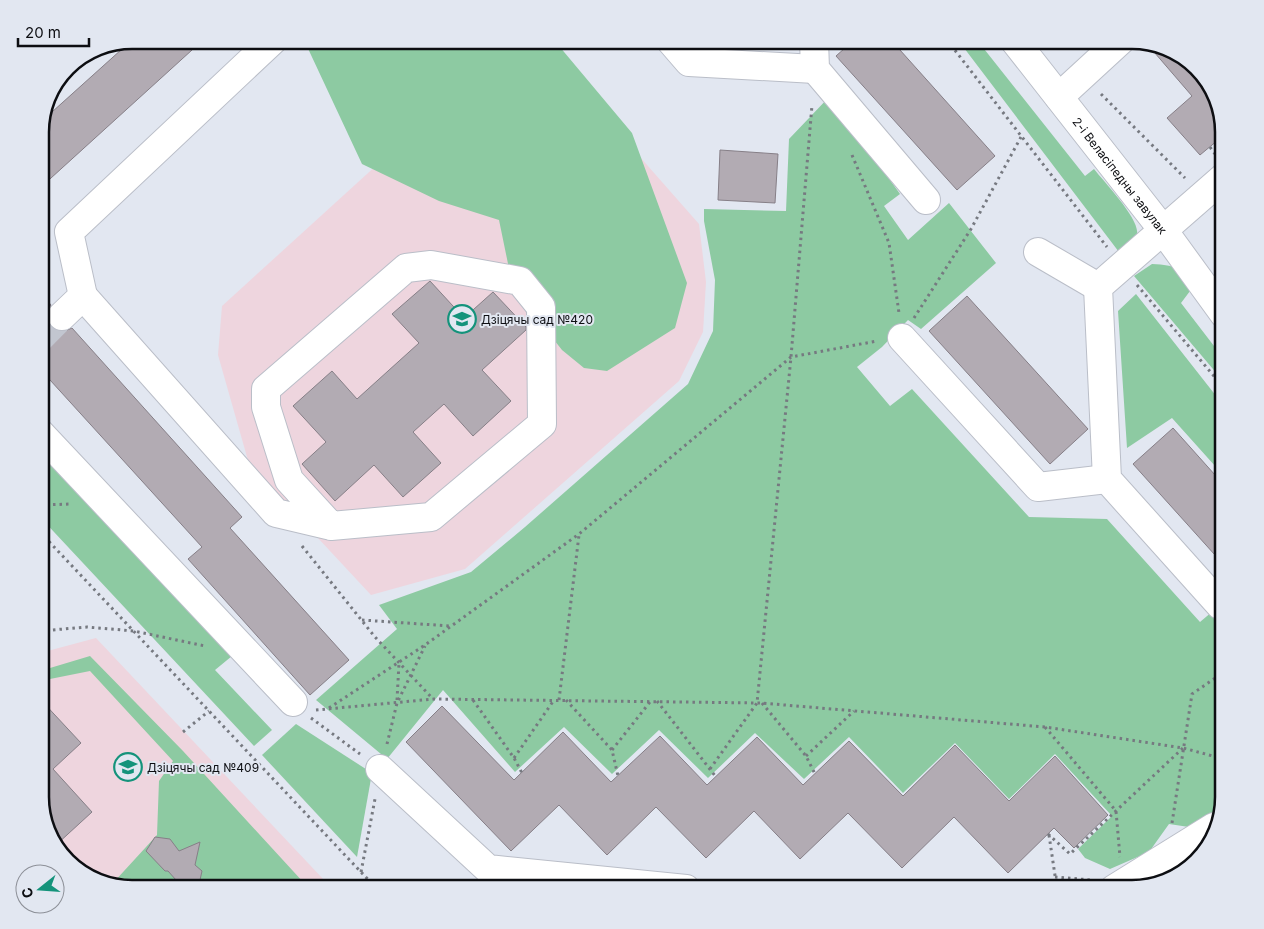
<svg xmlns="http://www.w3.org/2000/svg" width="1264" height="929" viewBox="0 0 1264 929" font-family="Inter,sans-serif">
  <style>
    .education { fill: #eed5de }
    .green { fill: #8dcaa2 }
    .building { fill: #b2abb3; stroke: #867f87 }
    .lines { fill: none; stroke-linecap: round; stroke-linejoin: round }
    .minor-tunnel { stroke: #c2c6d0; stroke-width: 28; stroke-dasharray: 28 14; stroke-linecap: butt }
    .minor-casing { stroke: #babec8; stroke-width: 30 }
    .path { stroke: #767980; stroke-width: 3; stroke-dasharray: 2.5 4; stroke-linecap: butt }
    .minor { stroke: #fff; stroke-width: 28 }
    .labels { text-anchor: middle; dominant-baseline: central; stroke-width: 4; stroke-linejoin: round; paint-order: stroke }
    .street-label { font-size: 12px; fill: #0d0e12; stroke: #e2e7f1 }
    .poi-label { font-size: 12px; fill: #0d0e12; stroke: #e2e7f1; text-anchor: start }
    .rim { fill: none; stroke: #0d0e12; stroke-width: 2.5 }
  </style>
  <rect width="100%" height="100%" fill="#e2e7f1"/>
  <!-- education -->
  <g class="education">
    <path d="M514 40H537L699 224 706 282 703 332 679 381 465 569 371 595 249 464 218 355 222 306Z"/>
    <path d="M96 638 325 881 322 889H132L76 870 50 838 40 803V653Z"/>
  </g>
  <!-- green -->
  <g class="green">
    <path d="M304 40H554L632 133 687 283 675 328 607 371 584 368 562 350 513 288 499 220 439 201 362 164Z"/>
    <path d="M958 40H977L1085 176 1094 169C1104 182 1140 219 1137 234 1136 244 1130 249 1122 256Z"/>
    <path d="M830 96 900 194 884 206 908 240 949 203 996 263 921 329 908 320 882 347 857 367 890 406 912 389 1029 517 1107 519 1200 622 1213 611 1224 622V797L1220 809 1189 827 1169 824 1149 852 1110 869 1085 858 1078 849 1112 816 1055 754 1009 799 955 743 903 793 849 737 804 779 755 733 708 778 659 730 612 774 564 727 515 772 443 690 387 759 316 700 397 629 379 605 471 572 525 527 688 384 713 331 715 280 704 221V209L786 211 789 139Z"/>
    <path d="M1152 264C1177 265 1181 268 1190 291L1181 303 1224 359V382L1134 276Z"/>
    <path d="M1136 294 1224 406V476L1172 418 1127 448 1118 311Z"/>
    <path d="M40 454 232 656 215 670 272 730 254 746 40 517Z"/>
    <path d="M90 656 183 751 304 883 302 889H132L113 883 157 835 159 781 173 761 90 671 40 681V671Z"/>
    <path d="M296 724 372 773 357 857 262 755Z"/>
  </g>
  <!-- building -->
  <g class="building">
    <path d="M132 40H203L40 188 42 121Z"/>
    <path d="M854 40H891L995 156 957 190 836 56Z"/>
    <path d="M1148 45 1188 59 1214 91 1224 135 1200 155 1167 118 1192 96Z"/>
    <path d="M720 150 778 154 775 203 718 200Z"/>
    <path d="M430 281 464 318 493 292 526 327V330L482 370 511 401 473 436 444 404 413 432 441 463 403 497 374 465 335 501 302 464 326 442 293 406 332 371 357 399 419 343 392 314Z"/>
    <path d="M40 292 51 305 47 312V320L50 326 58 331H65L72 328 242 517 230 528 349 660 310 695 188 559 202 547 40 369Z"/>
    <path d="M967 296 1088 429 1050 464 929 331Z"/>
    <path d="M1173 428 1224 485V565L1133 464Z"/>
    <path d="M40 699 81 743 53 769 92 812 56 845 50 838 40 803Z"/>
    <path d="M442 706 514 780 563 732 611 782 660 736 707 785 757 737 803 785 849 741 903 796 955 745 1009 801 1055 756 1108 815 1074 848 1054 828 1008 873 954 817 902 868 848 813 800 859 754 811 706 858 656 807 607 855 559 805 511 851 406 742Z"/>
    <path d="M155 837 170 839 179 851 200 842 195 865 202 871 198 889H184L168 871H165L146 851Z"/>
  </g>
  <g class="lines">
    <!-- minor-tunnel -->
    <path class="minor-tunnel" d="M40 338 62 316"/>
    <defs>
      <g id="minor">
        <path d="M670 40 689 62 815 69"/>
        <path d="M814 40 815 69 926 200"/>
        <path id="s1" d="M1014 40 1163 230 1224 314"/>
        <path d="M1059 97 1121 40"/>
        <path d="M1038 252 1098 287"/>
        <path d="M83 296 276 513 331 526 431 517 542 424 541 307 520 281 431 265 406 268 266 389V407L289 480 331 526"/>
        <path d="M62 316 83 296 69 232 273 40"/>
        <path d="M902 338 1038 487 1107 479"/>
        <path d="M40 433 293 702"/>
        <path d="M1220 605 1107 479 1098 287 1224 177"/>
        <path d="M380 769 488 869 686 889"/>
        <path d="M1114 889 1214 827"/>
      </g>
    </defs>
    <!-- minor casing -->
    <use href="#minor" class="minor-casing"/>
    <!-- path -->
    <g class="path">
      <path d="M947 40 1107 247"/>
      <path d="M1101 94 1185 178"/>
      <path d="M1210 147 1215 154"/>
      <path d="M1218 152 1224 147"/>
      <path d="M852 155 889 243 899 313"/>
      <path d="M1137 285 1224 388"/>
      <path d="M914 318 971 229 1021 137"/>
      <path d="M40 505 72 504"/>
      <path d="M40 532 377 889"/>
      <path d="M302 546 375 637 433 699"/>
      <path d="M362 620 450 626"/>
      <path d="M40 631 87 627 134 631 205 646"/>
      <path d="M397 700 399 663"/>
      <path d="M473 700 514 758 522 773"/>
      <path d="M559 700 579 535"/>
      <path d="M566 700 612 750 618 776"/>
      <path d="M657 701 716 777"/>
      <path d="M762 703 806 756 815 774"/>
      <path d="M329 708 425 645 579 534 791 357 877 341"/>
      <path d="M316 710 434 699 761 703 1045 727 1183 748 1224 759"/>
      <path d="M311 718 360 754"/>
      <path d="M1045 727 1116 811 1120 857"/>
      <path d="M183 732 209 711"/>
      <path d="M387 744 397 703 425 646"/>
      <path d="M612 750 650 702"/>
      <path d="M806 756 854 711"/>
      <path d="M514 758 554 700"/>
      <path d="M710 769 757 703 791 357 812 105"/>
      <path d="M1172 823 1192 694 1224 672"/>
      <path d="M1048 834 1070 854 1183 748"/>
      <path d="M1049 835 1057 889"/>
      <path d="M361 872 375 799"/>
      <path d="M1055 877 1091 880"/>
      <path d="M366 889 372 883"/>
    </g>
    <!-- minor -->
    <use href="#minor" class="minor"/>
  </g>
  <!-- icons -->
  <defs>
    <symbol id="school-ring" viewBox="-11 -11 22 22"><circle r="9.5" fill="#e2e7f1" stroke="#14937b" stroke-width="1.5"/><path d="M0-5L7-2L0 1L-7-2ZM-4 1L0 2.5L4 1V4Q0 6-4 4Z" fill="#14937b"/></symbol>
  </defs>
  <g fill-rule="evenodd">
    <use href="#school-ring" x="446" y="303" width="32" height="32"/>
    <use href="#school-ring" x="112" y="751" width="32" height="32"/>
  </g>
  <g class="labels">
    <!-- street labels -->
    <g class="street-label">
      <text stroke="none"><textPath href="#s1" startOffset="172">2-і Веласіпедны завулак</textPath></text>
    </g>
    <!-- poi labels -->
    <g class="poi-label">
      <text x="481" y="319">Дзіцячы сад №420</text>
      <text x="147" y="767">Дзіцячы сад №409</text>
    </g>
  </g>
  <!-- crop -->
  <path d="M0 0H1264V929H0ZM132 49H1132A83 83 0 0 1 1215 132V797A83 83 0 0 1 1132 880H132A83 83 0 0 1 49 797V132A83 83 0 0 1 132 49Z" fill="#e2e7f1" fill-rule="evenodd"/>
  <path class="rim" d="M132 49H1132A83 83 0 0 1 1215 132V797A83 83 0 0 1 1132 880H132A83 83 0 0 1 49 797V132A83 83 0 0 1 132 49Z"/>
  <!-- north arrow -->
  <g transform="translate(40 889) rotate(253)"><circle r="24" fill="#e2e7f1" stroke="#8d9098"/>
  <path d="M0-4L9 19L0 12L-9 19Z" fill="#14937b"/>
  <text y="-8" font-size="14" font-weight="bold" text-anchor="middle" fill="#0d0e12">С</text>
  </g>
  <!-- scale -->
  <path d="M18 38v8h71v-8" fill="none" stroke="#0d0e12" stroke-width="2.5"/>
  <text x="25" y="38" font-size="15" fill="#0d0e12" stroke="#e2e7f1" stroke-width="4" paint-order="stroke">20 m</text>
</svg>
